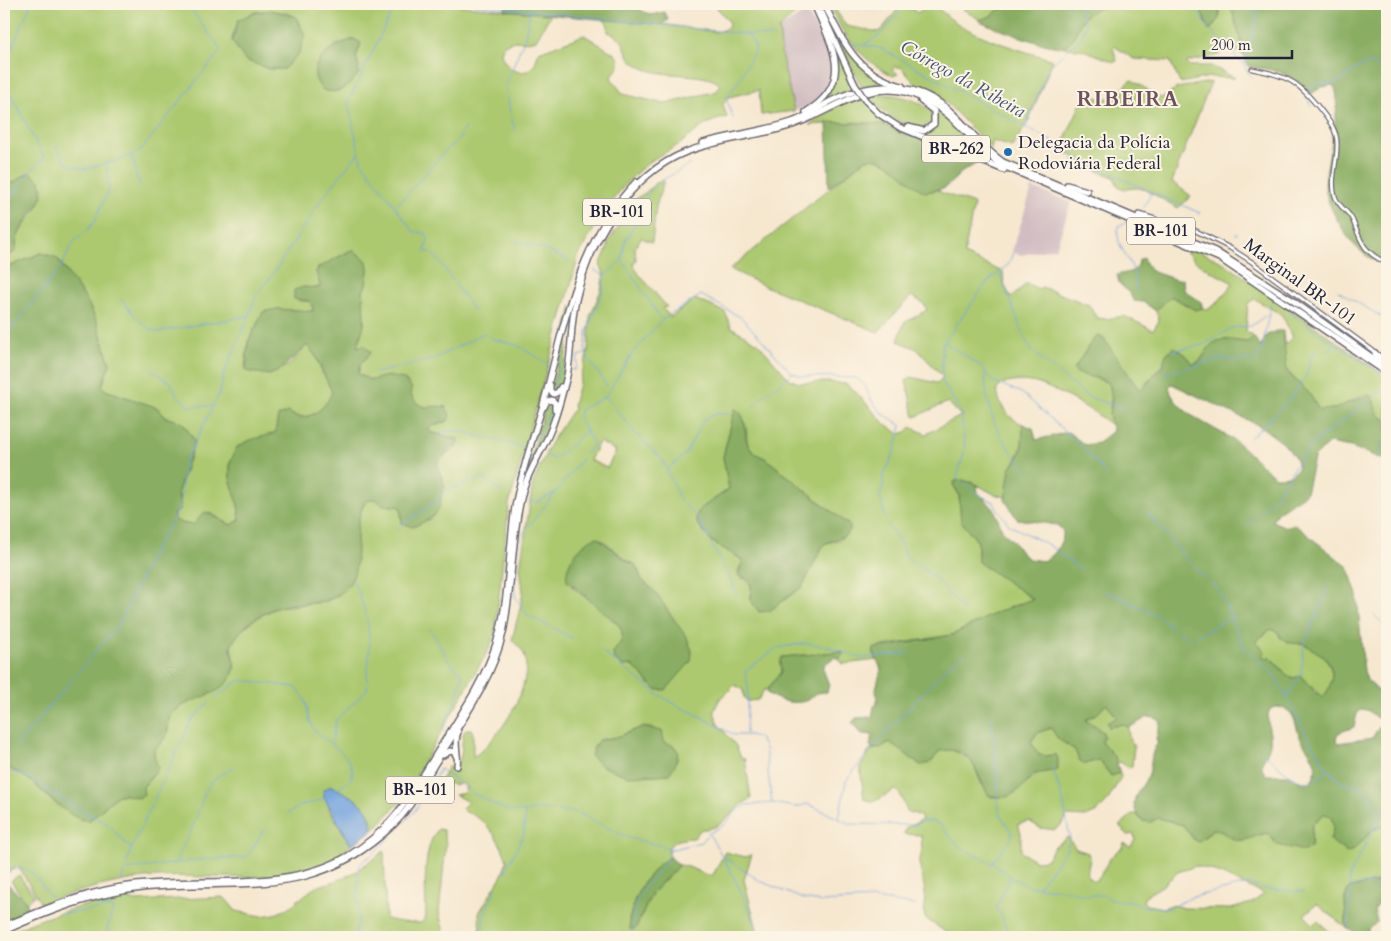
<svg xmlns="http://www.w3.org/2000/svg" width="1391" height="941" viewBox="0 0 1391 941" font-family="Cardo,serif">
  <style>
    .industrial { fill: #d2bec2 }
    .green { fill: #acc96f; stroke: #677655; fill-rule: evenodd }
    .forest { fill: #89ad62; stroke: #56684e; fill-rule: evenodd }
    .water { fill: #74a4de; stroke: #4b638c }
    .lines { fill: none; stroke-linecap: round; stroke-linejoin: round }
    .stream { stroke: #74a4de; stroke-width: 1 }
    .minor-casing { stroke: #6c676f; stroke-width: 5.5 }
    .highway-casing { stroke: #6c676f; stroke-width: 8 }
    .minor { stroke: #fff; stroke-width: 3 }
    .highway { stroke: #fff; stroke-width: 5 }
    .highway-bridge-casing { stroke: #6c676f; stroke-width: 8; stroke-linecap: butt }
    .highway-bridge { stroke: #fff; stroke-width: 5 }
    .poi-dot { fill: #1f6fb2; stroke: #fcf5e5; stroke-width: 2 }
    .labels { text-anchor: middle; dominant-baseline: central; stroke-width: 4; stroke-linejoin: round; paint-order: stroke }
    .shield { fill: #fcf5e5; stroke: #63616e; stroke-width: 1 }
    .shield-label { font-size: 16px; font-weight: bold; fill: #22223b }
    .poi-label { font-size: 18px; fill: #22223b; stroke: #fcf5e5; text-anchor: start }
    .street-label { font-size: 18px; fill: #22223b; stroke: #fcf5e5 }
    .water-label { font-size: 19px; font-style: italic; fill: #43567c; stroke: #fcf5e5 }
    .district-label { font-size: 22px; font-weight: bold; letter-spacing: 1px; fill: #6e535f; stroke: #fcf5e5 }
  </style>
  <rect width="100%" height="100%" fill="#fcf5e5"/>
  <filter id="ink" filterUnits="userSpaceOnUse"><feTurbulence type="fractalNoise" baseFrequency=".02" numOctaves="2"/><feDisplacementMap in="SourceGraphic" scale="10" xChannelSelector="R" yChannelSelector="G"/><feConvolveMatrix kernelMatrix="1 2 1 2 8 2 1 2 1" color-interpolation-filters="sRGB"/></filter>
  <filter id="wash" filterUnits="userSpaceOnUse"><feTurbulence type="fractalNoise" baseFrequency=".0096" numOctaves="4" result="noise"/><feDisplacementMap in="SourceGraphic" scale="20" xChannelSelector="R" yChannelSelector="G"/><feGaussianBlur stdDeviation="1.12" result="paint"/><feColorMatrix in="noise" values="0 0 0 0 0 0 0 0 0 0 0 0 0 0 0 0 0 1.4 0 .05"/><feComposite in="paint" operator="in"/></filter>
  <g filter="url(#wash)">
    <rect width="100%" height="100%" fill="#f6e7cf"/>
    <!-- industrial -->
    <g class="industrial">
      <path d="M807 11 826 49 830 62V75L825 90 816 101 810 106 794 111 782 58 779 29Z"/>
      <path d="M1032 188 1071 202 1056 248 1021 255 1012 252Z"/>
    </g>
    <!-- green -->
    <g class="green">
      <path d="M4 4H442L551 14 536 40C525 45 513 36 503 47L501 54C505 67 520 79 532 67 537 63 536 57 539 52L584 35 615 54 619 59V66L611 78 623 94 665 104 717 91 720 85C711 73 671 76 656 72 648 71 634 65 629 57 622 43 625 39 608 32V25L603 19 655 23 717 32 728 28 729 22 714 4H805L779 29 782 58 794 111 761 115 759 90 729 97 723 104 727 117C701 123 701 129 681 143 672 150 660 154 651 161 619 184 598 221 579 255L509 504 495 632 490 647 412 783 400 802 373 830C371 804 351 797 331 786L329 809 351 845C301 893 209 871 145 878 108 882 75 892 41 904L18 866 4 875V765L30 780 52 801 72 814 90 820 118 795H127L143 787 156 772 154 748 168 731V720L174 712 185 704 200 698 235 669 231 646 236 635 255 619 278 607 325 602 337 596 349 584 354 569 358 517 366 501 375 499 391 506 401 507V518L413 527C440 515 440 506 443 478L438 470V460L455 449 459 439 430 432 428 429 433 425 448 421 440 406C413 410 414 401 404 379 388 376 370 385 358 374L360 365 364 359 356 348 364 325 363 291C367 286 370 265 366 260 362 256 356 253 352 251H349L318 268 316 272 320 284 319 288H311L299 301H309L312 304 313 311 277 309 263 312 248 342 245 368 252 373 264 372 269 375 289 365 307 345 315 355 322 373 332 387C333 409 305 425 288 412L279 416 275 433 258 438 230 463V478L238 505 240 520 231 525 210 513 202 514 196 524 191 525 177 522 173 514 181 505 178 491 191 451 170 419 162 414 158 408 105 390 102 386 110 364 97 322 87 301 57 258 41 253 4 269V259L16 251C14 224 44 213 43 187L25 175 16 181 4 186ZM259 11C274 12 295 9 301 25L284 69H269L245 60 232 41C233 26 245 14 259 11ZM354 39 360 47 356 57 360 67 337 91H326L321 60 336 45Z"/>
      <path d="M828 4H832L846 26 878 32 882 29 902 4H907L917 13 929 5H933C941 10 947 17 955 22 981 39 1023 51 1053 60L1028 122 1012 147 993 141 991 149 948 104 917 86 901 67H894L892 69 898 74 893 76C858 57 846 39 828 4Z"/>
      <path d="M955 4H1008L989 17 980 20Z"/>
      <path d="M1118 4H1199L1205 22 1211 29 1220 16V4H1230L1246 57 1235 51 1230 43 1222 42 1219 55 1187 62 1188 66H1211L1235 78 1210 77 1180 83 1170 61 1134 59 1114 46 1113 48 1117 61 1114 62 1084 50 1063 47C1076 36 1076 29 1084 17 1092 7 1108 8 1118 4Z"/>
      <path d="M826 13 854 58 893 84 861 86Z"/>
      <path d="M825 26 855 87 823 103 838 60Z"/>
      <path d="M1132 80 1160 98 1165 97 1177 88 1211 82 1172 182 1191 196 1178 208 1146 190 1138 188 1124 189 1118 186 1114 177 1082 165 1075 171 1074 157 1067 153 1062 146 1085 94C1095 98 1113 102 1121 92 1125 87 1126 83 1132 80Z"/>
      <path d="M867 95C889 93 914 96 931 111L932 122 921 128C900 125 881 112 867 95Z"/>
      <path d="M861 97 884 119 997 169 996 172 964 155 881 124 856 122 809 125 839 105Z"/>
      <path d="M935 108 955 124 993 163 916 132C935 134 940 122 935 108Z"/>
      <path d="M871 158C892 160 909 181 926 192L939 190 940 192 974 204 964 255 1003 272 1004 284 1011 298 1027 283 1038 289 1042 287 1089 305 1097 318 1106 319 1124 316 1153 330 1159 321 1156 311 1169 298 1173 297 1189 307 1209 309 1218 302 1233 283C1213 272 1190 263 1179 241L1224 263 1387 377V420C1379 418 1375 412 1375 403L1363 395 1335 409 1319 410C1313 402 1309 392 1302 386 1286 370 1282 369 1285 344L1292 338V335L1282 315 1255 299 1248 303 1246 331 1254 337C1246 349 1232 337 1221 340 1203 346 1205 363 1192 364L1186 356 1165 362 1139 391 1104 339 1099 336 1089 345 1074 370 1108 383 1112 394 1109 414 1113 427C1101 414 1048 384 1031 382 1021 380 1009 382 1000 385L997 390C998 404 1009 420 1023 424 1024 440 1021 456 1010 468L1008 491 1005 497 994 494 972 482 953 484 959 495 961 521 978 542V556L992 571 1033 599 1000 611 952 635 876 647 873 652 877 660 843 664 839 659 842 652H840L782 657 780 662 781 672 767 690H764L758 700 748 701 744 698 743 690 735 685 719 700 714 711 718 724 736 746 741 758 745 759 751 799C732 807 724 831 701 829L694 838C685 838 673 840 668 848L670 857C662 866 651 871 644 882 636 894 634 907 629 920L637 926 652 893 679 865C691 865 703 877 713 875L725 852 746 857 752 854 744 880 759 937H480L479 913 502 875 507 861C502 844 490 825 475 816 470 813 465 813 462 808L468 802 455 795 464 793 466 787 463 783 454 785 441 780 449 766 452 768C467 760 458 741 466 729H471L473 733V757C498 741 535 686 524 654 522 648 516 645 512 640L521 604 523 591 520 568 533 483 550 444 571 412 574 410 573 405 588 352 590 317 601 290 604 273 600 265 608 247V242L638 197C649 193 652 182 664 180L656 207 652 242 641 238 635 247 636 261 633 263 638 273 667 307 662 308 671 317 695 299 725 312 731 327 758 343 789 379 799 383 829 382 846 384 857 393 883 422 899 434 906 432 911 427 926 434 961 416 948 402 915 417 914 416 906 381 911 377 937 383 943 377 917 349 898 341 904 323 927 310 923 303 911 296 878 332 765 286 730 269 866 159ZM735 409C737 412 742 415 743 418 752 437 738 449 765 458L850 526 841 539 824 544 802 587 769 611 751 601V585L747 579 741 578 738 571 742 563 741 559 711 541 697 523 700 509 729 489 723 457ZM599 442 616 451 607 468 590 460ZM601 539 638 569 642 580 654 591 690 643 650 685C642 674 637 663 622 666L613 653C616 648 622 642 623 636 624 620 583 597 572 587L571 563 585 543ZM642 727C654 729 662 728 664 742L676 748 678 758 669 774C639 777 615 777 591 756L595 745 599 740 617 737Z"/>
      <path d="M572 306 563 378 560 387 553 391 552 385Z"/>
      <path d="M551 403C560 416 531 465 524 480L544 412Z"/>
      <path d="M1271 629 1278 632 1280 638C1301 642 1330 650 1332 675 1332 684 1329 691 1323 697L1308 684 1287 675 1271 658H1263L1262 649 1256 641Z"/>
      <path d="M1106 704 1117 717 1109 727 1123 724 1128 728 1129 737 1134 746 1132 766 1129 768 1120 762 1116 764 1101 740 1098 727 1085 720 1098 713Z"/>
      <path d="M1051 728 1057 737 1075 750 1078 758 1090 762 1099 760 1111 776 1120 773 1121 777 1107 802 1097 812 1086 817 1067 816 1061 825 1055 830 1040 828 1029 821 1018 824 1021 833V852L1036 861 1046 860 1055 846 1068 837 1076 849 1088 853 1090 858 1087 875 1091 880 1096 881C1106 869 1109 853 1123 848L1124 843 1130 847 1135 840 1134 834 1128 835 1119 826 1133 814H1136L1142 821 1158 817 1183 825 1194 840 1205 837 1213 829C1223 830 1230 840 1239 840 1248 841 1258 834 1268 833L1277 845 1311 847 1312 824 1324 814 1330 815 1334 826 1330 840 1352 851 1373 830 1387 825V884L1376 882 1345 897 1346 925 1350 931 1317 904 1304 915 1313 924 1318 921 1335 937H953L925 918 924 910 925 891 919 863 922 851 921 835 904 834 906 828 922 820 920 816 907 811 900 794 895 790C883 795 877 805 864 799L860 767 871 750 880 748 889 742 903 751 932 762 939 751 952 750 972 760 981 783 991 797C996 797 1003 798 1008 796 1027 790 1033 765 1056 771L1053 755 1046 757 1039 755 1031 742 1037 733ZM1196 866 1214 871 1264 894 1252 903 1231 909 1184 908 1172 905 1163 908 1146 905 1143 901 1145 896 1162 886 1178 872Z"/>
      <path d="M438 829 443 830 446 843 439 913 445 937H4C14 926 111 894 128 898 130 898 132 900 135 901L224 897 236 911 262 916 275 914 287 909 315 887 336 881 355 872 384 851 386 919 400 922 421 923 426 917C426 891 421 850 438 829Z"/>
      <path d="M19 875 34 896 26 902 11 881Z"/>
    </g>
    <!-- forest -->
    <g class="forest">
      <path d="M507 4H579L585 6 588 4H615L635 10 636 8 651 15 665 12 668 20 661 25 504 10Z"/>
      <path d="M1008 4H1118C1107 8 1095 7 1086 16 1077 24 1077 40 1064 46 1054 51 989 26 978 20L989 17Z"/>
      <path d="M1199 4H1220L1219 18 1209 31Z"/>
      <path d="M1230 4H1387V266C1367 259 1353 247 1342 228 1334 214 1326 201 1325 185 1325 166 1345 97 1333 85L1322 87 1311 94 1297 82 1278 71 1248 66Z"/>
      <path d="M271 10 296 17 305 35 299 53 284 69H269L245 60 232 41 238 20 253 13Z"/>
      <path d="M354 39 361 43 356 57 359 73C349 86 341 95 323 90 299 66 333 45 354 39Z"/>
      <path d="M827 122 881 124 979 162 962 172 945 188 926 192C905 184 891 154 866 159L829 187Z"/>
      <path d="M29 172 40 181 43 196C33 215 14 229 16 251L4 259V186L16 181Z"/>
      <path d="M352 250C356 253 363 256 366 260 370 265 367 286 363 291L364 325 357 347 364 345 371 352 360 365 358 374 371 380 388 376 404 379 412 388 410 393C421 414 427 404 446 407L450 415 448 421 433 425 428 429 430 432 460 441C454 451 440 454 436 465L445 486C440 493 442 498 440 505 437 518 423 522 413 527L402 523 401 507 383 505 375 499 366 501C349 524 365 565 348 586 333 604 316 602 295 604 269 606 242 623 231 646 230 655 237 664 233 673 223 699 190 695 173 713 166 721 170 730 165 738 153 754 151 746 158 768L143 787 144 794 139 798 123 794 118 795 90 820C74 825 42 789 28 779 21 774 12 770 4 765V269L41 253 57 258 87 301 97 322 110 364 102 385 105 390 158 408 165 417 183 423 195 441 178 491 180 510 173 514C175 520 176 521 182 523 201 528 193 519 206 512L231 525 240 520 238 505 230 478V463L237 447 250 440 275 433 278 416 288 412C305 426 326 409 332 392L315 355 307 345 279 371 269 375 246 371 248 342 263 312 277 309 313 311 312 304 309 301 294 299V290L304 287 319 288 320 284 316 272 318 268Z"/>
      <path d="M1143 258 1151 271 1177 280 1183 279 1184 290 1201 302 1203 308 1195 310 1173 297 1169 298 1156 311 1143 302 1134 301 1129 293 1119 283 1117 275C1127 272 1138 273 1139 260Z"/>
      <path d="M1276 331H1283L1287 372 1309 393 1319 410 1335 409 1368 395 1372 397C1377 408 1375 416 1387 420V461L1351 447 1329 443 1314 458 1306 493 1277 513 1272 521 1286 527 1294 524 1348 567 1357 595 1364 671 1367 680 1387 699V825C1369 825 1363 847 1347 853L1330 840C1333 830 1336 823 1329 815L1324 814 1312 824 1311 847 1304 851 1277 845 1268 833C1258 834 1248 841 1239 840 1230 840 1223 830 1213 829L1198 842 1194 840 1183 825 1158 818 1151 822 1142 821C1138 816 1134 810 1134 803 1135 792 1145 784 1149 774 1152 763 1150 752 1158 743L1156 739 1160 723 1156 718 1148 717 1128 728 1123 724 1109 727 1107 723 1117 717 1106 704 1098 713 1085 720 1103 732 1104 737 1101 741 1115 757 1120 773 1111 776 1099 760 1085 764 1079 760 1075 750 1058 739 1051 728 1037 733 1031 742 1039 755 1046 756 1056 754 1058 759V770L1034 774 1020 789 1007 797 989 796C974 773 975 745 939 751 933 759 931 765 920 765L890 742 880 748 872 749 870 745 873 735 862 734 852 723 856 718 872 717 874 706 877 705 876 688 881 670 873 649 952 635 1000 611 1033 599 978 562V542L961 521 959 495 953 484 955 481 963 480 980 486 977 487 978 492 994 509 1003 532 1012 540 1022 554 1029 559 1043 561 1055 553 1063 538V531L1057 525 1017 519 1005 500 1010 468 1016 461 1022 449 1023 424 1033 428 1036 440 1068 432 1085 445 1098 443 1113 431 1109 414 1112 402 1110 386C1102 375 1084 379 1073 370L1095 337 1099 336 1104 339 1140 391 1162 367 1166 354 1174 347 1185 354 1192 364C1206 363 1204 342 1222 340 1229 339 1240 341 1247 342L1254 337 1260 347 1267 335ZM1172 384 1260 426 1283 443 1295 457 1298 466C1295 476 1286 477 1276 477 1263 467 1251 455 1239 444 1219 428 1174 414 1169 387ZM1271 629 1278 632C1282 642 1292 645 1303 643 1310 649 1320 652 1326 659 1336 670 1332 687 1323 697L1315 692 1301 676 1293 678 1287 675 1271 658H1263L1265 652 1256 641ZM1276 707C1296 708 1294 723 1300 737 1308 753 1324 765 1310 782H1301L1288 775H1267C1255 764 1268 757 1270 744 1272 731 1264 721 1270 709ZM1361 709 1367 710 1380 720 1381 724 1372 738 1338 743 1336 739 1338 733 1354 727 1357 714Z"/>
      <path d="M735 409C755 419 733 448 765 458L850 526V530L846 535 824 544 802 587 769 611 759 612 751 601V585L747 579 738 575 742 563 741 559 711 541 697 523 696 517 700 509 729 489 723 457Z"/>
      <path d="M597 537 628 562 635 564 642 580 654 591 687 638 692 651 691 661 666 690H656L632 665 622 666 614 659 613 653C620 642 626 638 619 625L567 581C563 565 582 541 597 537Z"/>
      <path d="M836 652H842L843 654 839 659 835 657 825 664 823 669 829 685 827 692 816 693C806 708 780 703 767 693L769 687 781 672 780 662 782 657Z"/>
      <path d="M642 727 662 731 664 742 674 746 678 752 675 765 669 774 627 776 602 766 591 756 595 745 599 740 617 737Z"/>
      <path d="M670 857 679 865 652 893 637 926 633 930 630 929 629 920 635 898 644 882 659 864Z"/>
      <path d="M4 880 27 903V909L33 910 4 921Z"/>
      <path d="M1376 882 1387 884V894L1374 910 1377 922 1362 937H1358L1346 925 1345 897 1348 889Z"/>
    </g>
    <!-- water -->
    <path class="water" d="M331 786C352 797 370 802 373 830L351 845 324 797 323 790Z"/>
    <g class="lines">
      <!-- stream -->
      <g class="stream">
        <path d="M396 4 348 102 361 161 414 232 426 233 428 240 425 252H431L438 259 474 311"/>
        <path d="M469 4 773 37"/>
        <path d="M1192 4 1206 25 1244 65 1252 79"/>
        <path d="M849 43 880 48 1064 148 1082 161 1200 213"/>
        <path d="M865 44 881 34 907 4"/>
        <path d="M1066 52 1080 39 1086 24 1078 4"/>
        <path d="M1244 64 1256 24 1258 4"/>
        <path d="M4 66 31 4"/>
        <path d="M4 81 44 158 26 176 15 194 4 207"/>
        <path d="M1312 107 1307 97 1313 84 1336 83 1364 64 1387 67"/>
        <path d="M733 118 726 98 739 80 756 48 748 35"/>
        <path d="M1025 127 1049 67 1062 55"/>
        <path d="M515 130 510 113 506 84 525 37 530 11"/>
        <path d="M56 147 67 164 85 169 120 160 142 149 221 50 187 4"/>
        <path d="M132 155 137 179 141 186"/>
        <path d="M397 205 449 147 459 139 465 127"/>
        <path d="M1144 207 1152 191"/>
        <path d="M1128 221 1119 226C1114 242 1126 254 1132 267 1136 273 1135 283 1136 291"/>
        <path d="M1236 234H1237"/>
        <path d="M515 241 541 248 568 260"/>
        <path d="M1013 253 1008 265 987 282 942 345V381L961 412 965 449 957 477 976 493 993 502 1009 525 1049 545 1081 570"/>
        <path d="M623 261 661 319"/>
        <path d="M594 270 604 275"/>
        <path d="M999 273 1026 341 1033 352 1086 396 1122 408"/>
        <path d="M1338 291 1387 320"/>
        <path d="M121 299C131 311 142 328 157 332L248 316"/>
        <path d="M1289 312 1321 335 1387 377"/>
        <path d="M4 338 61 267 74 241 87 231 94 222 109 189 107 165"/>
        <path d="M944 342 982 367 992 381 1022 393 1077 442 1107 475"/>
        <path d="M1172 351 1203 345 1231 328 1251 326 1268 314"/>
        <path d="M150 369 170 382 178 396 189 406H213"/>
        <path d="M572 370 576 369 578 356 585 354"/>
        <path d="M374 373 432 360 484 333 493 339 517 345 548 364"/>
        <path d="M985 374C986 415 1000 440 1027 471"/>
        <path d="M1164 374 1219 359 1254 361 1262 349 1271 303"/>
        <path d="M607 386 588 358 585 350 587 332 603 291 604 277 622 260 625 241 638 219 647 194 661 181 690 164"/>
        <path d="M555 389 567 326"/>
        <path d="M606 397 636 434 662 459 680 500 697 517 733 584 736 594"/>
        <path d="M754 406C757 399 783 382 792 373"/>
        <path d="M438 434 456 430 522 447"/>
        <path d="M1250 438C1268 421 1293 399 1305 377 1310 370 1307 359 1315 352 1319 349 1326 351 1330 350L1334 343"/>
        <path d="M568 448 586 431"/>
        <path d="M545 454 553 459 567 449"/>
        <path d="M586 454 594 444 579 419 580 410 606 396 631 355 662 320 701 295 742 318 791 372 801 376 857 378 864 384 873 403 882 413 901 425 896 448 883 477V486L880 496 885 518"/>
        <path d="M1377 459 1387 436"/>
        <path d="M667 470 686 453 704 419 716 414H730"/>
        <path d="M527 472 551 406"/>
        <path d="M529 501 538 502 557 491"/>
        <path d="M1148 513 1196 570 1215 586 1225 603 1244 648 1274 675 1312 745 1329 770 1342 783 1358 787 1367 793 1380 816"/>
        <path d="M887 524 898 539 907 558 932 575 965 612"/>
        <path d="M1248 524 1275 498 1295 466 1312 444 1387 387"/>
        <path d="M396 529 437 500 446 490 483 478 503 493"/>
        <path d="M1105 591 1157 615 1180 634 1192 638 1232 617"/>
        <path d="M1374 615 1387 628"/>
        <path d="M430 629 449 661 463 675 455 702 443 729 445 732"/>
        <path d="M572 638 527 615 515 596 514 584 521 536 582 459"/>
        <path d="M603 652 659 695 680 707 696 714 734 735H750L759 738 765 748 772 803"/>
        <path d="M1287 697 1301 674 1304 644 1329 587"/>
        <path d="M214 698 240 680 295 687C312 701 304 714 314 729 322 741 357 755 352 777L342 787 336 789"/>
        <path d="M991 717 997 772 998 803 1001 816 1011 831V839L992 863"/>
        <path d="M746 733 748 686 745 671 777 648 806 643 829 647 861 658 909 653"/>
        <path d="M332 742 336 720 366 691C369 684 366 679 367 672 373 633 368 615 353 580"/>
        <path d="M16 746 119 624 153 552 176 514 181 499 184 464 220 392 224 373 249 316 257 293 271 277 322 199 359 152"/>
        <path d="M1261 751 1288 774 1305 783 1313 781 1328 771"/>
        <path d="M4 771 18 773 32 780 77 808 108 824 131 849"/>
        <path d="M288 813 303 805 325 799"/>
        <path d="M839 818 846 781 870 750 946 668 963 654"/>
        <path d="M1375 826 1387 824"/>
        <path d="M709 834C729 866 747 901 760 937"/>
        <path d="M724 857 760 881 803 899 821 902 874 899 916 905"/>
        <path d="M174 863C182 849 189 836 195 821 205 795 203 779 235 768"/>
        <path d="M125 870 198 860 247 857 264 830"/>
        <path d="M4 872C35 862 34 878 51 897"/>
        <path d="M504 874 524 834 525 812"/>
        <path d="M121 882 131 849 191 721 209 702"/>
        <path d="M1352 886 1364 884 1387 886"/>
        <path d="M1038 887 1067 849 1070 839 1063 800 1052 767"/>
        <path d="M61 912 64 914 111 907 113 909 105 937"/>
        <path d="M1349 929C1347 910 1352 894 1349 877L1387 802"/>
        <path d="M384 931V937"/>
        <path d="M633 931C634 921 633 910 637 900 645 881 665 871 671 849"/>
        <path d="M354 937 359 919 357 902 359 865 375 852 414 812 440 769 474 794 506 810 523 812 538 809 576 812 626 837 674 849 701 842 709 833 724 825 737 810 746 805 772 803 796 807 808 804 850 824 914 825 925 821H932L941 825 950 837 963 849 997 866 1012 878 1028 886 1067 890 1086 895H1103L1112 900 1132 901 1142 907 1153 906 1167 909 1192 897 1248 884 1265 889 1304 892"/>
        <path d="M483 937V918L496 888"/>
        <path d="M1009 937 1002 916 996 908 1010 877"/>
      </g>
    </g>
  </g>
  <g filter="url(#ink)">
    <g class="lines">
      <defs>
        <g id="minor">
          <path d="M1252 69C1290 76 1300 83 1323 113 1330 122 1337 131 1337 143 1338 160 1330 180 1335 196 1338 207 1349 211 1353 221 1361 242 1364 253 1387 263"/>
          <path d="M1194 230 1230 248 1252 262 1387 361"/>
        </g>
        <g id="highway">
          <path d="M824 4C844 42 855 73 902 86"/>
          <path d="M822 13 855 85"/>
          <path d="M865 100 879 114 899 127 1004 170"/>
          <path d="M806 112C856 82 831 45 814 4"/>
          <path d="M908 127 924 131 934 124V111L921 101"/>
          <path d="M703 143C732 135 764 131 792 122 807 117 819 107 833 100 865 84 903 81 935 100 962 116 977 145 1003 162L1215 251 1289 298 1387 368"/>
          <path d="M1067 185 1087 191"/>
          <path d="M1139 215 1155 220"/>
          <path d="M1375 353 1380 362"/>
          <path d="M550 385V391L554 394 558 392 561 387"/>
          <path d="M544 407 547 401 552 400 555 403V409"/>
          <path d="M443 755 450 751 454 752 457 757"/>
          <path d="M457 766C459 755 453 742 458 732"/>
          <path d="M4 926C47 908 89 890 136 885 205 877 287 892 348 856 391 830 407 801 432 761 453 726 484 683 496 644 510 600 508 552 515 507 521 472 533 438 543 405 564 326 577 243 636 182"/>
          <path d="M4 931C49 911 93 894 142 888 242 877 312 903 393 825 412 807 423 783 436 762 461 722 493 679 503 633 513 586 511 536 523 490 529 470 541 453 549 434 557 416 562 395 567 376 572 351 570 325 576 300 589 242 628 175 686 152 714 141 746 137 775 130 835 117 873 62 939 108 963 124 977 149 1001 165L1219 258 1387 373"/>
        </g>
      </defs>
      <!-- minor casing -->
      <use href="#minor" class="minor-casing"/>
      <!-- highway casing -->
      <use href="#highway" class="highway-casing"/>
      <!-- minor -->
      <use href="#minor" class="minor"/>
      <!-- highway -->
      <use href="#highway" class="highway"/>
      <defs>
        <path id="highway-bridge" d="M855 85 865 100"/>
      </defs>
      <!-- highway-bridge casing -->
      <use href="#highway-bridge" class="highway-bridge-casing"/>
      <!-- highway-bridge -->
      <use href="#highway-bridge" class="highway-bridge"/>
    </g>
  </g>
  <!-- markers -->
  <circle class="poi-dot" cx="1008" cy="152" r="5"/>
  <g class="labels">
    <!-- shield labels -->
    <g class="shield">
      <rect x="922" y="135.5" width="68" height="27" rx="4"/>
      <rect x="583" y="198.5" width="68" height="27" rx="4"/>
      <rect x="1127" y="217.5" width="68" height="27" rx="4"/>
      <rect x="386" y="776.5" width="68" height="27" rx="4"/>
    </g>
    <g class="shield-label">
      <text x="956" y="149">BR-262</text>
      <text x="617" y="212">BR-101</text>
      <text x="1161" y="231">BR-101</text>
      <text x="420" y="790">BR-101</text>
    </g>
    <!-- poi labels -->
    <g class="poi-label">
      <text x="1018" y="142">Delegacia da Polícia<tspan x="1018" dy="21">Rodoviária Federal</tspan></text>
    </g>
    <!-- street labels -->
    <g class="street-label">
      <text transform="translate(1300 282) rotate(36)">Marginal BR-101</text>
    </g>
    <!-- water labels -->
    <g class="water-label">
      <text transform="translate(963 79) rotate(29)">Córrego da Ribeira</text>
    </g>
    <!-- district labels -->
    <g class="district-label">
      <text x="1128" y="99">RIBEIRA</text>
    </g>
  </g>
  <!-- margin -->
  <rect width="1391" height="941" fill="none" stroke="#fcf5e5" stroke-width="20"/>
  <!-- scale -->
  <path d="M1204 50v8h88v-8" fill="none" stroke="#22223b" stroke-width="2.5"/>
  <text x="1211" y="50" font-size="15" fill="#22223b" stroke="#fcf5e5" stroke-width="4" paint-order="stroke">200 m</text>
</svg>
